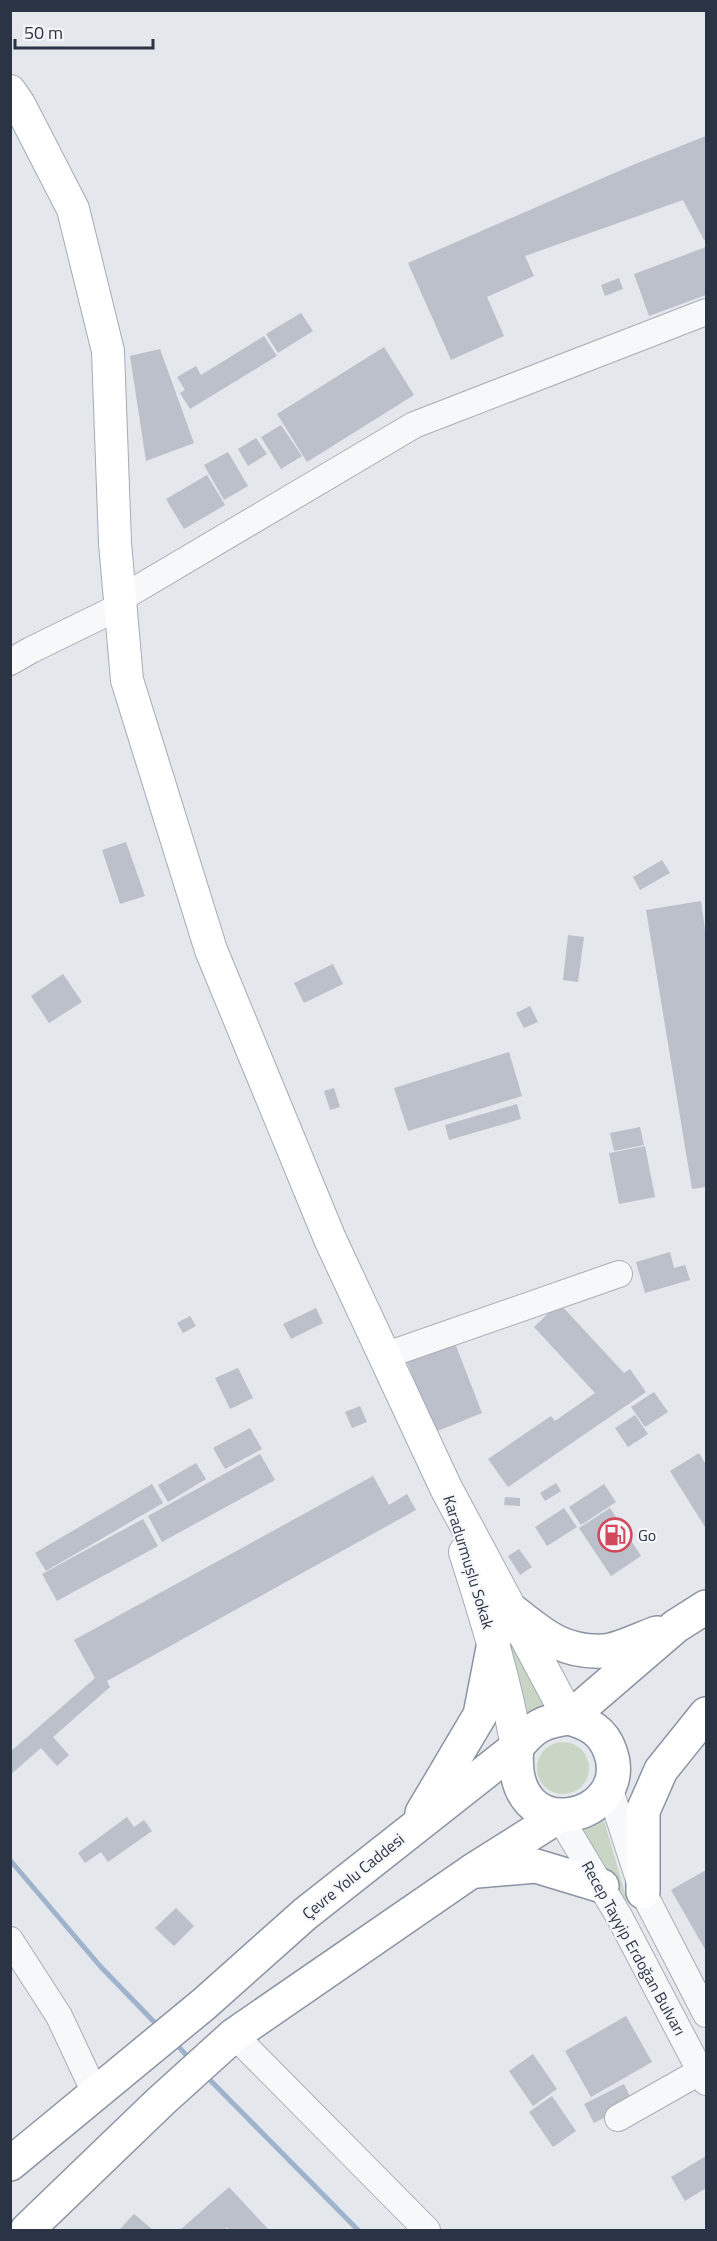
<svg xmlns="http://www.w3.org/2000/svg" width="717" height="2241" viewBox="0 0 717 2241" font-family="'Titillium Web',sans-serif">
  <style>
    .green { fill: #c9d6c5 }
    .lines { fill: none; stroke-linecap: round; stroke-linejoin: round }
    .stream { stroke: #9fb4cc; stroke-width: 5 }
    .building { fill: #bbc0ca }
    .minor-casing { stroke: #a9aeb7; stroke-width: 28 }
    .major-casing { stroke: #a3abb8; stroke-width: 34 }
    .highway-casing { stroke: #8b94a3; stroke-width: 36 }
    .minor { stroke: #f7f8fa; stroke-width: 26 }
    .major { stroke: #fff; stroke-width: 32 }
    .highway { stroke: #fff; stroke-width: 33 }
    .labels { text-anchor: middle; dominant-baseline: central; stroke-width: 4.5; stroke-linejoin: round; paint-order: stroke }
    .poi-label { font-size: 16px; fill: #2b3445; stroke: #f4f6f9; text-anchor: start }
    .street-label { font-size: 16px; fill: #2b3445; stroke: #f4f6f9 }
  </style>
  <rect width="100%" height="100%" fill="#e4e7ec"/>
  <!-- green -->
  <g class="green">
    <path d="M513 1640 553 1708 522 1726 504 1646Z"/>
    <circle cx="563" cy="1768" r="26"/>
    <path d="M600 1807 627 1900 624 1902 572 1824Z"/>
  </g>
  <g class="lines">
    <!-- stream -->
    <g class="stream">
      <path d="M10 1860 100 1966 159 2027"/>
      <path d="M174 2042 190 2059"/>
      <path d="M205 2075 358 2230"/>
    </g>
  </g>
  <!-- building -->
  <g class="building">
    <path d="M706 136V239L704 240 683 200 525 256 534 276 487 297 504 336 451 360 408 263 635 164Z"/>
    <path d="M706 247V295L649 316 634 274Z"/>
    <path d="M619 278 623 289 605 296 601 285Z"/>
    <path d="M301 313 313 331 278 353 266 334Z"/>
    <path d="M264 336 277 356 190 409 180 393 185 390 177 377 196 366 201 375Z"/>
    <path d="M384 347 414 395 307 462 277 414Z"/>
    <path d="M160 349 194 443 146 461 130 356Z"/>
    <path d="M281 425 302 456 281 469 261 437Z"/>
    <path d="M256 438 267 454 248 466 238 449Z"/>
    <path d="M228 452 248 486 224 500 204 465Z"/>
    <path d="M207 475 225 505 184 529 166 499Z"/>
    <path d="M126 842 145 896 120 904 102 850Z"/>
    <path d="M662 860 670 873 640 890 633 877Z"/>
    <path d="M701 901 706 937V1187L692 1189 646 910Z"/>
    <path d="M568 935 584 937 578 982 563 980Z"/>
    <path d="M333 964 343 984 304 1003 294 983Z"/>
    <path d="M63 974 82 1002 49 1023 31 996Z"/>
    <path d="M530 1006 538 1022 524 1028 516 1013Z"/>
    <path d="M509 1052 522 1096 408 1131 394 1088Z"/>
    <path d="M334 1088 340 1107 330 1110 324 1091Z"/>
    <path d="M517 1104 521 1119 449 1140 445 1125Z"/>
    <path d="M640 1127 644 1145 614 1151 610 1133Z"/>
    <path d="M645 1146 655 1197 619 1204 609 1153Z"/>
    <path d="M670 1252 674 1268 685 1265 690 1280 645 1293 636 1262Z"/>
    <path d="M559 1303 624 1373 630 1369 646 1392 508 1487 488 1459 551 1416 555 1421 595 1393 534 1327Z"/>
    <path d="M316 1308 323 1323 291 1339 283 1324Z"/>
    <path d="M190 1316 196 1326 183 1333 177 1323Z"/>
    <path d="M453 1338 482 1413 435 1432 405 1357Z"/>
    <path d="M238 1368 253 1398 230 1409 215 1378Z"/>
    <path d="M654 1392 668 1412 645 1427 631 1407Z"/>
    <path d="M360 1406 367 1422 352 1428 345 1412Z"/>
    <path d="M635 1415 648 1434 628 1447 615 1428Z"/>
    <path d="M250 1428 262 1449 225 1469 213 1448Z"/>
    <path d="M699 1453 706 1465 705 1527 670 1471Z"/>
    <path d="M260 1454 275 1480 162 1542 148 1516Z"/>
    <path d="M196 1463 206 1479 168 1502 158 1485Z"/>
    <path d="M373 1476 389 1505 407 1494 416 1510 107 1681 110 1687 53 1737 69 1755 57 1766 41 1748 10 1775V1752L95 1678 74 1640Z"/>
    <path d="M556 1483 561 1491 545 1501 540 1493Z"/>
    <path d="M152 1484 163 1503 46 1571 35 1553Z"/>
    <path d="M604 1484 616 1502 581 1525 569 1507Z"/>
    <path d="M505 1497 520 1498V1506L504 1505Z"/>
    <path d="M564 1508 577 1527 547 1546 535 1527Z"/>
    <path d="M610 1508 641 1556 611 1576 579 1528Z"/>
    <path d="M143 1519 158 1546 57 1601 42 1574Z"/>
    <path d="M519 1549 532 1567 520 1575 508 1556Z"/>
    <path d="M127 1817 134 1827 144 1820 152 1831 108 1862 101 1852 85 1863 78 1853Z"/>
    <path d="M706 1870V1951L671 1890Z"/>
    <path d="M176 1908 194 1926 174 1946 155 1928Z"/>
    <path d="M626 2016 652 2062 591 2097 565 2051Z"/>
    <path d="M533 2054 557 2089 533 2106 509 2071Z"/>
    <path d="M624 2084 633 2103 594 2123 584 2104Z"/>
    <path d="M552 2096 576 2131 553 2147 529 2112Z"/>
    <path d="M706 2156V2188L685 2201 671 2177Z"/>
    <path d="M229 2187 269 2230H230L227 2228 224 2230H180Z"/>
    <path d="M134 2214 153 2230H119Z"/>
  </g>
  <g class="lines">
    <defs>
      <g id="minor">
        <path d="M120 599 414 425 706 312"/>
        <path d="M10 662 31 650 121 606"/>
        <path d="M384 1356 619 1274"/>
        <path d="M609 1787 643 1892 706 2014"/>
        <path d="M559 1816 620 1918 706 2082"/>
        <path d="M10 1940 59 2016 96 2095"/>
        <path d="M234 2035 427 2230"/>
        <path d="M618 2118 701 2071"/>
      </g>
      <g id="major">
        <path d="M10 91 19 104 73 209 108 351 115 543 127 680 211 950 330 1239 446 1488 569 1718"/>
        <path d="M465 1552C486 1617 505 1680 517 1747"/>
      </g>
      <g id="highway">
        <path d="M514 1612C544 1636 564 1653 604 1651 619 1650 642 1638 657 1633"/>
        <path d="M517 1747C506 1853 636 1820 610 1751 603 1731 588 1723 569 1718"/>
        <path d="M422 1813 480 1715 494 1643"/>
        <path d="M477 1871 536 1866 602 1886"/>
        <path d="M643 1892V1811L661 1770 706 1714"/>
        <path d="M10 2164 204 2004 305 1914 517 1747C533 1727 543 1721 569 1718L676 1626 706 1607"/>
        <path d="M27 2230 160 2102 234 2035 472 1871 559 1816"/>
      </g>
    </defs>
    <!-- minor casing -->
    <use href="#minor" class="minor-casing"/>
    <!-- major casing -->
    <use href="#major" class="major-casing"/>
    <!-- highway casing -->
    <use href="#highway" class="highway-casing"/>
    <!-- minor -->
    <use href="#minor" class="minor"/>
    <!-- major -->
    <use href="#major" class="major"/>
    <!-- highway -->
    <use href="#highway" class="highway"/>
  </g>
  <!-- icons -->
  <defs>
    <symbol id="fuel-ring" viewBox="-11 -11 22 22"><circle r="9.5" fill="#f4f6f9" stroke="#d1495b" stroke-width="1.5"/><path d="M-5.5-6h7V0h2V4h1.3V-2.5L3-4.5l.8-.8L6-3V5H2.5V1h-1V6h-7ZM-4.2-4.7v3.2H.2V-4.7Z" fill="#d1495b"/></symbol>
  </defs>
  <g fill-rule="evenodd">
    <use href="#fuel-ring" x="596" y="1516" width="38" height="38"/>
  </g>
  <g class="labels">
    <!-- poi labels -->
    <g class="poi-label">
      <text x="638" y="1535">Go</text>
    </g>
    <!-- street labels -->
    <g class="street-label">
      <text transform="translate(469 1562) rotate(73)">Karadurmuşlu Sokak</text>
      <text transform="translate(353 1876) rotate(-39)">Çevre Yolu Caddesi</text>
      <text transform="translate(634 1948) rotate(61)">Recep Tayyip Erdoğan Bulvarı</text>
    </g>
  </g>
  <!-- border -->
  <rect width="717" height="2241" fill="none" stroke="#2b3445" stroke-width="24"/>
  <!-- scale -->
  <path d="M15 39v9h138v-9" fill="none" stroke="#2b3445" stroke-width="3"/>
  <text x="24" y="39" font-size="18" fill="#2b3445" stroke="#f4f6f9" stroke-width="4.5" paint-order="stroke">50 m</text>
</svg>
